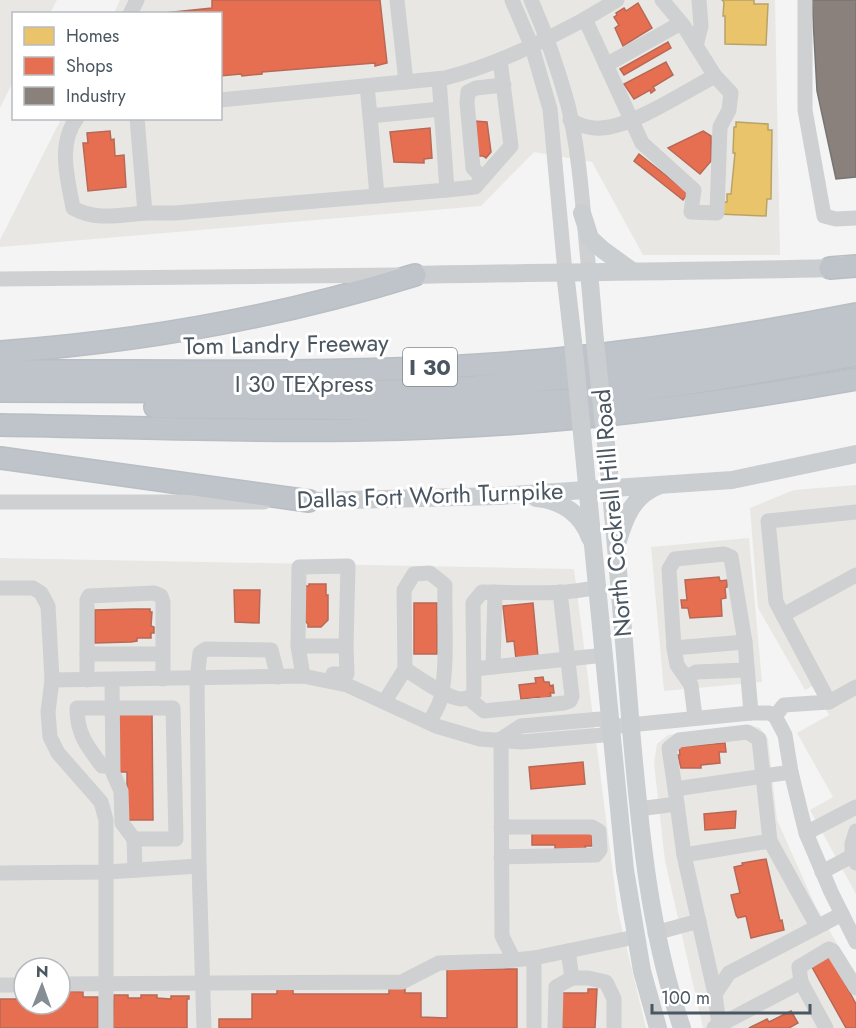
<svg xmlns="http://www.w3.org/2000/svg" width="856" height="1028" viewBox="0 0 856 1028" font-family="Jost,sans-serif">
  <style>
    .commercial { fill: #e8e7e3; fill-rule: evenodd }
    .homes { fill: #e9c46a; stroke: #b9a367; stroke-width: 1.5 }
    .shops { fill: #e76f51; stroke: #b86856; stroke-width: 1.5 }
    .industry { fill: #8a817c; stroke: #777474; stroke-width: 1.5 }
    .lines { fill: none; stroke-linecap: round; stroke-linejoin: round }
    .highway-casing { stroke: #b9bec3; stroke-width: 24 }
    .minor { stroke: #ced0d2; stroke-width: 15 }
    .major { stroke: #caced1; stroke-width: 18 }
    .highway { stroke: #bec4c9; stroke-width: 21 }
    .major-bridge { stroke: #caced1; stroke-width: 18 }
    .labels { text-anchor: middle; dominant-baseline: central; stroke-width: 6; stroke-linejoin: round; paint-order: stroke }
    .shield { fill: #fff; stroke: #808990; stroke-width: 1.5 }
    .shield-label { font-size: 22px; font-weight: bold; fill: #4a5661 }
    .street-label { font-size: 24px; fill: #4a5661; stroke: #fff }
  </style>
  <rect width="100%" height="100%" fill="#f4f4f4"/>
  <!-- commercial -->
  <g class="commercial">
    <path d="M0 0H57L50 13 14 14 13 82 0 108Z"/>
    <path d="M120 0H775L780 255H643L592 162 534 152 481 206 0 247V240L61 119 220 118V14L114 13Z"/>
    <path d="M856 485V894L810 810 833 797 797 733 829 715 813 686 805 690 758 608 750 508 794 490Z"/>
    <path d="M749 538 762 682 664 691 651 547Z"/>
    <path d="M0 558 574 569 618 912 646 1028H0ZM24 968H60V1004H24Z"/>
    <path d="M751 725 760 728 768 739 777 820 815 905 856 977V1028H703L665 861 654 763 657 744 668 735Z"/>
  </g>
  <!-- homes -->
  <g class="homes">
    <path d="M722 0H754V4H768L766 45 725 44V16H723L724 2Z"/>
    <path d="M736 122 768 124V130H772L771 199H767L766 216 719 214V202H727V194H731L735 153H733L734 127H736Z"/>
  </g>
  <!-- shops -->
  <g class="shops">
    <path d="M212 0H380L387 63 375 66V63L262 72V74L242 76 241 74 220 76V14H154L212 8Z"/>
    <path d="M638 3 652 28 623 46 615 28 619 25 614 17 617 15 616 13 624 8 626 11Z"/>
    <path d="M668 42 671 48 624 75 620 69Z"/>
    <path d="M666 62 673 75 653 87 655 90 651 93 650 90 634 99 624 84Z"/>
    <path d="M474 121 487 122 491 152 486 158 483 156H477Z"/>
    <path d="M430 128 432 158 424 159V163L394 162 390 132Z"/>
    <path d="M110 131 111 140 114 139 115 156 124 155 126 187 88 191 83 143H88L87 133Z"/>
    <path d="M703 131 711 136V161L700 174 668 148Z"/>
    <path d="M639 154 688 193 683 200 634 161Z"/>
    <path d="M719 577 720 581 727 580V587L725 588 726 598 721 599 722 616 690 618 688 608H682L681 600H687L685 580Z"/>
    <path d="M309 584H326V595H328V620L321 627H308V624L303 619 302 586H309Z"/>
    <path d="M234 590H260L259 623 235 622Z"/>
    <rect x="414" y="603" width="23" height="51"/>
    <path d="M533 603 538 657 516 659 514 641 507 642 503 606Z"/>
    <path d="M133 609H150V612H152L151 626 154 627V633H151V638H137V641L131 642 95 643V610Z"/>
    <path d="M543 677 544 682H549L550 686 553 685 554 693H550L551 696 540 700 539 697 521 699 519 685 536 683 535 678Z"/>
    <path d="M117 713H152L153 820H127V772H117Z"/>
    <path d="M725 743 726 752H719L720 763 701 765V768H681L678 755H680L679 747Z"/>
    <path d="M583 762 585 784 531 789 529 767Z"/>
    <path d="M736 811 735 828 705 830 704 814Z"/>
    <path d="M532 831 592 832V846H585L586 849H555V845H532Z"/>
    <path d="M766 859 780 921 782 920 784 930 751 938 746 916 738 918 736 915 731 895 740 893 734 867 743 865 742 863Z"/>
    <path d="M830 956 856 1004V1028H846L812 967Z"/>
    <path d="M447 969H517V1028H219V1019H252V994H277V988L293 987V994H389V987H405V993H421V1017L447 1018Z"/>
    <path d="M588 989H597L595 1028H562V993H588Z"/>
    <path d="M60 991 83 992V997H98V1028H0V999H24V1004H60Z"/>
    <path d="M114 995H128V998H141V995H157V998L171 999V996H189V999H187V1028H113Z"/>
    <path d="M791 1011 798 1023 789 1028H749L767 1019 769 1022Z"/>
  </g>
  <!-- industry -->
  <path class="industry" d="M812 0H856V177L836 179 817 91Z"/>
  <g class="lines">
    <defs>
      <g id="highway">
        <path d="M830 268 856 266"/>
        <path d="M0 352C140 342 280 317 415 275"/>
        <path d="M0 371C182 370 366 376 547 360 651 350 754 334 856 314"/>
        <path d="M0 391 371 392 474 387 628 372 708 361 856 334"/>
        <path d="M155 407 410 409 571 400 717 379 856 355"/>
        <path d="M0 425C133 427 267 433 400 429 553 425 705 406 856 379"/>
        <path d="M0 458 309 501"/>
      </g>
    </defs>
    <!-- highway casing -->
    <use href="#highway" class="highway-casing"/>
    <!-- minor -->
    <g class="minor">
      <path d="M397 0 406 82"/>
      <path d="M512 0 532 47 550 109 565 272"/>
      <path d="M531 0C546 34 558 69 568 105 581 159 583 217 589 271"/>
      <path d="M805 0V110L824 216 836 219 856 218"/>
      <path d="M130 14 137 0"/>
      <path d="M585 19 617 0"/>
      <path d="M696 46 701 26 699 0"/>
      <path d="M606 65 681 23"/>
      <path d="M367 86 370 116 441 109"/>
      <path d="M220 100 445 78C495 65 540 43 585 19L642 143 694 190 691 212 717 213 720 127 729 110 731 93 715 76 683 25 662 0"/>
      <path d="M370 116 377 196"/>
      <path d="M77 118C57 144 68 180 73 208 95 221 121 215 145 213"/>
      <path d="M137 118 145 213H175L447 190 439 79"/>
      <path d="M570 120C579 125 591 129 601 128 632 127 686 91 715 76"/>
      <path d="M482 178 473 168 467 102 468 92 476 88 504 85"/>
      <path d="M447 190 475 187 511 146 500 60"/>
      <path d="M0 279 397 275"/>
      <path d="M0 502H264"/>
      <path d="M0 588H33L41 593 48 606 52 680 48 712 50 737 58 753 101 802 106 820V1028"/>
      <path d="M783 615 856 575"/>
      <path d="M298 646 299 567 348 566 346 646"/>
      <path d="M674 648 745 642"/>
      <path d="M87 654H162"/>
      <path d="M493 667 495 592"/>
      <path d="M405 669C418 677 446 698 461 699 466 699 470 697 474 694L473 603 482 592C520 592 561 596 598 587"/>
      <path d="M474 669 605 655"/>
      <path d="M303 676 298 646H346L347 674H333L332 681"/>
      <path d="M687 677 696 672 747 670"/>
      <path d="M52 680 303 676 347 685 436 726 480 739 522 742 603 735 612 726"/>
      <path d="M87 680V600L89 596 154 593 161 596 163 602V679"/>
      <path d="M468 698 484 711 564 703 570 701 572 696 560 592"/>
      <path d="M385 701 405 669 404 590 414 574 430 573 445 585C444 620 448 664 441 697 439 707 434 714 429 722"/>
      <path d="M829 702 856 687"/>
      <path d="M775 716 784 705 829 702 776 602 768 521 856 512"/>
      <path d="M695 717 691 685 677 665 674 648 669 569 675 559 724 554 731 557 745 642 751 713"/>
      <path d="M619 726 751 713H769L775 716 785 735 791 772 806 833 831 892 856 942"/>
      <path d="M501 739 502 936 514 960"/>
      <path d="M501 739 521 726 601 719 612 726"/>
      <path d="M112 766H102C87 746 77 734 77 708H173L176 839H134L122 823 121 791 113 773 112 680"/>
      <path d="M675 789 669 748 679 740 747 732 759 739 770 841"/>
      <path d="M638 809 677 804"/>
      <path d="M501 827H592L599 831 600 850 596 855 501 857"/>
      <path d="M806 833 856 807"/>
      <path d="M134 839 135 870"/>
      <path d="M684 855 770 841 817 926"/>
      <path d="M852 856V844L856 831"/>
      <path d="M822 872 852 856 856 863"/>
      <path d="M0 873 107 872 199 866"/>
      <path d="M655 933 699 921"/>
      <path d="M568 951 572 978H588L606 982 614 999V1028"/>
      <path d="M534 958V1028"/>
      <path d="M801 982 799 967 829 949 833 951 856 988"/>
      <path d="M60 984 402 982 439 963 503 961 534 958 635 937"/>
      <path d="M0 985H24"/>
      <path d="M715 994 684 855 675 789 791 772"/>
      <path d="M719 1026 715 994 729 973 842 914"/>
      <path d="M204 1028 199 866 197 679 200 653 206 649 271 650 278 677"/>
      <path d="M555 1028 556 987 572 978"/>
      <path d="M714 1028 801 982 826 1028"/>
    </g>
    <!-- major -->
    <g class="major">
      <path d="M582 213 590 238 603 250 632 271"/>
      <path d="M589 271 595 341"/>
      <path d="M565 272 573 342"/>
      <path d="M415 275C553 272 691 272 830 268L842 265"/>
      <path d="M608 462C617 551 624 640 631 729 640 830 649 931 682 1028"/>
      <path d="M585 464 625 870 642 971 658 1028"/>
      <path d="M536 498C561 500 582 514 590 538"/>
      <path d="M309 501 498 496 732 480 856 454"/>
      <path d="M618 541C625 517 633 496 658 486"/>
    </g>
    <!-- highway -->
    <use href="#highway" class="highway"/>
    <!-- major-bridge -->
    <g class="major-bridge">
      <path d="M595 341 608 462"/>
      <path d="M573 342 585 464"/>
    </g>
  </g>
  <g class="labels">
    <!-- shield labels -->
    <rect class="shield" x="403" y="348" width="54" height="38" rx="4.5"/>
    <g class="shield-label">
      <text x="430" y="367">I 30</text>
    </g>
    <!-- street labels -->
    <g class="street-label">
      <text transform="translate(286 344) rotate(-1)">Tom Landry Freeway</text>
      <text x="304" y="383">I 30 TEXpress</text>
      <text transform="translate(430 495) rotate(-2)">Dallas Fort Worth Turnpike</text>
      <text transform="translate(612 513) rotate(-95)">North Cockrell Hill Road</text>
    </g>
  </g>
  <!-- legend -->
  <rect x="12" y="12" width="210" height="108" fill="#ffffff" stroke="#b7bbc0" stroke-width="1.5"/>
  <rect x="24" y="27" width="30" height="18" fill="#e9c46a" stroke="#b7bbc0" stroke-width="1.5"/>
  <text x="66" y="42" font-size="18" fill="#4a5661">Homes</text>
  <rect x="24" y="57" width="30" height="18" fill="#e76f51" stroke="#b7bbc0" stroke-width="1.5"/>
  <text x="66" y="72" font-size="18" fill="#4a5661">Shops</text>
  <rect x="24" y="87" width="30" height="18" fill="#8a817c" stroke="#b7bbc0" stroke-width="1.5"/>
  <text x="66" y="102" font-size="18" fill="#4a5661">Industry</text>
  <!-- north arrow -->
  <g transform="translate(42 986) rotate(1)"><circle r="28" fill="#ffffff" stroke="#b7bbc0" stroke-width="1.5"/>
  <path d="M0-4.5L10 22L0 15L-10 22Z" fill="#868d94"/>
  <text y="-9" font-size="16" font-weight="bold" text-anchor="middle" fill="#4a5661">N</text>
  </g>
  <!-- scale -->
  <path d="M652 1004v9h158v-9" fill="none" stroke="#4a5661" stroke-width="3"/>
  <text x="661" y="1004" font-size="18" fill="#4a5661" stroke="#ffffff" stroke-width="4.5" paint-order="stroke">100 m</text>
</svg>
